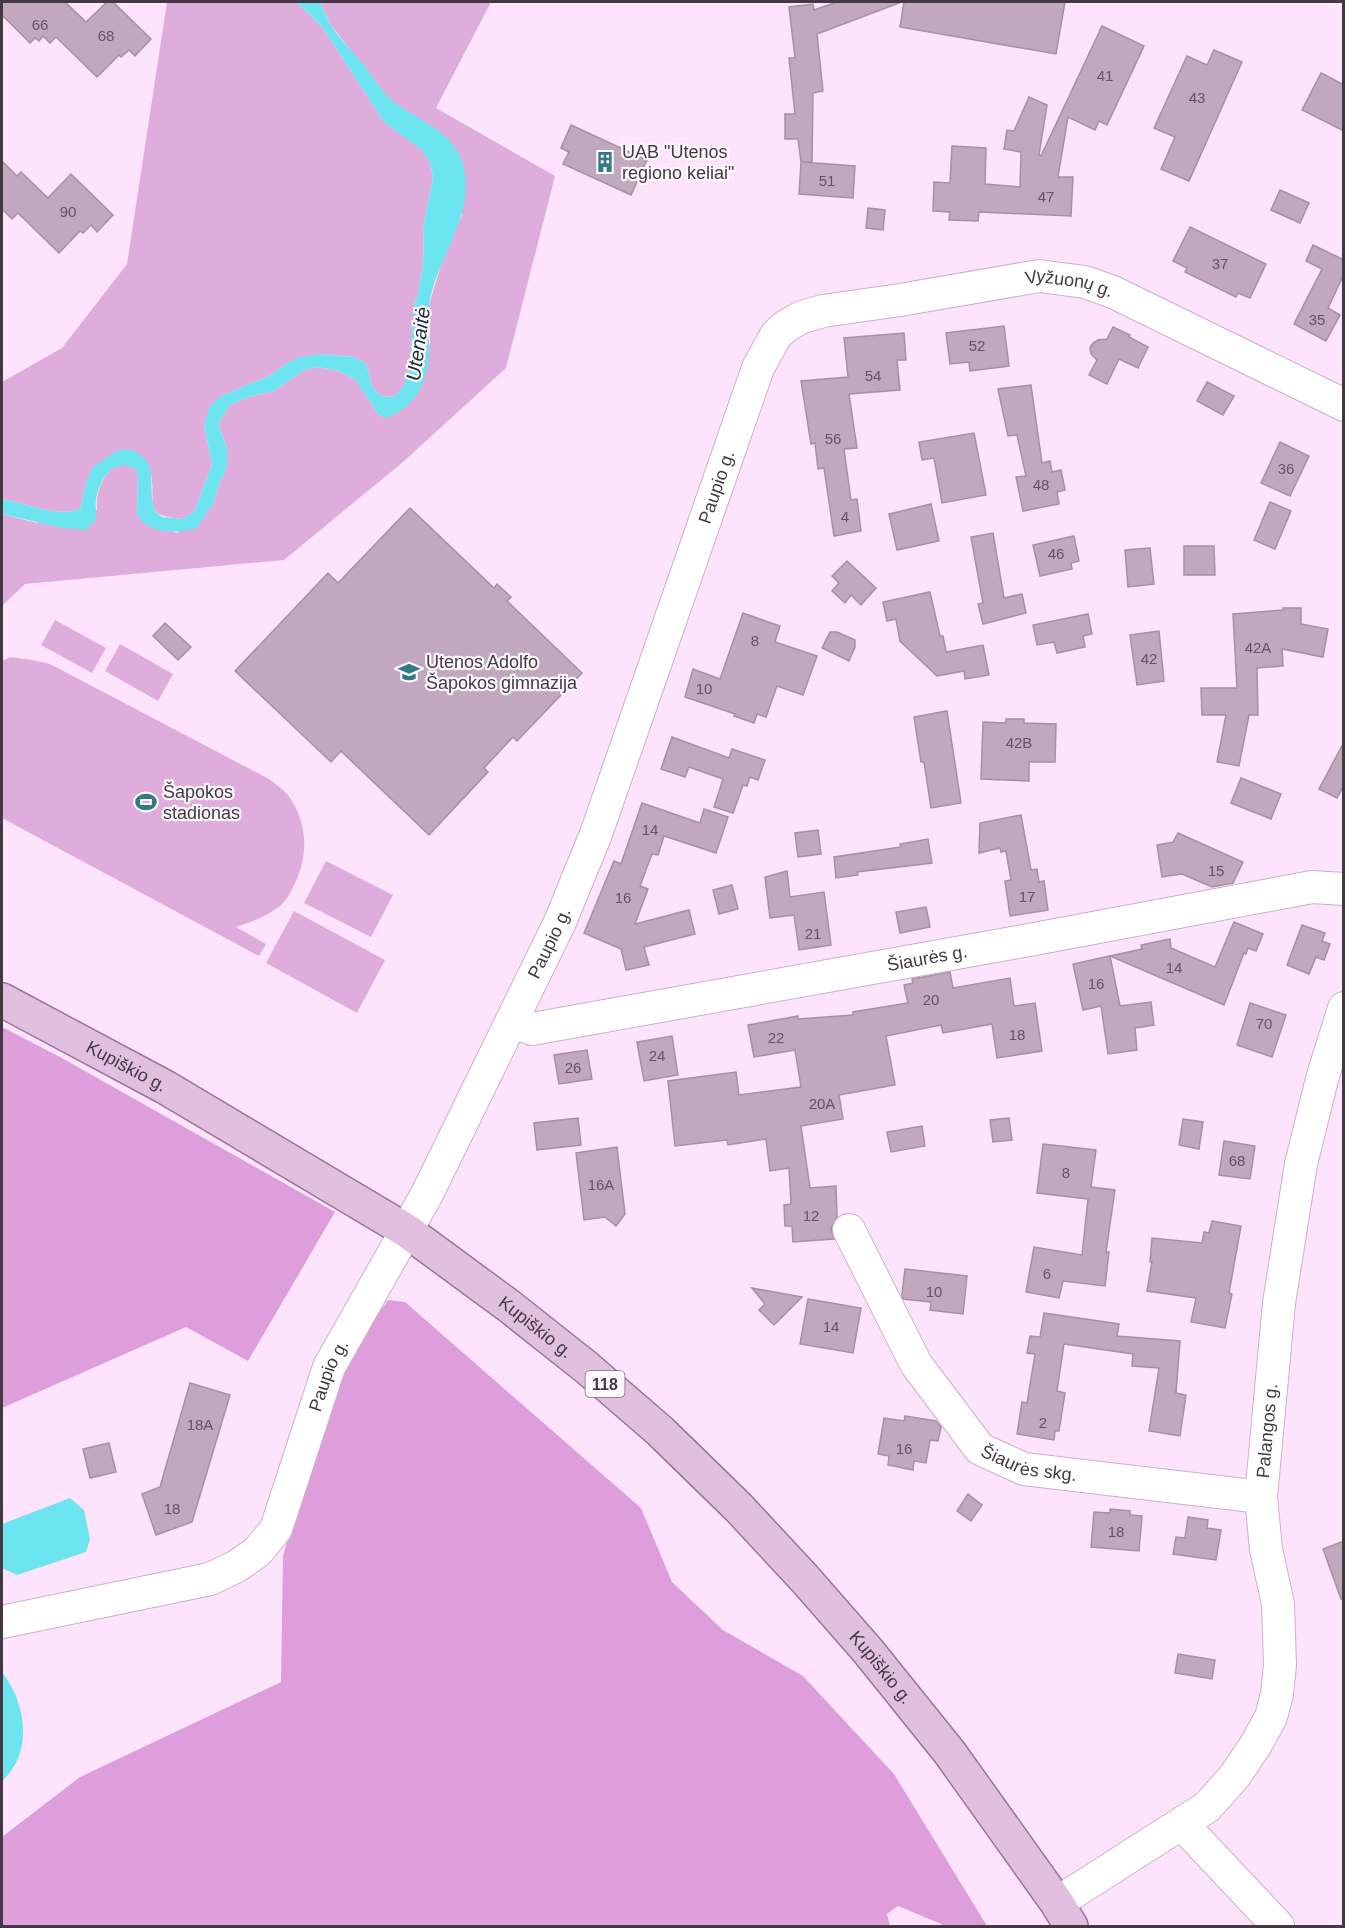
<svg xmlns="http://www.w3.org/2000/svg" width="1345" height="1928" viewBox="0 0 1345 1928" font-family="Helvetica,sans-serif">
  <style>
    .green { fill: #deaddb }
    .forest { fill: #dd9edb }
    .water { fill: #6de5f1 }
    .building { fill: #c1a8bf; stroke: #a78fa5; stroke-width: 1.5 }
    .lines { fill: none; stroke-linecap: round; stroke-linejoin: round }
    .minor-casing { stroke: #cab1c9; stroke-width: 34 }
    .major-casing { stroke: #9c749a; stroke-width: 36 }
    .minor { stroke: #fff; stroke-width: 32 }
    .major { stroke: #e0bfdf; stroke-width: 33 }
    .labels { text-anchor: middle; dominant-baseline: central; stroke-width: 4.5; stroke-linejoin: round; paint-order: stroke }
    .number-label { font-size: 15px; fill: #635562 }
    .shield { fill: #fdf8fc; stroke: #7c727a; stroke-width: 1.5 }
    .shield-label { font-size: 16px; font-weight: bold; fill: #443943 }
    .poi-label { font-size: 18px; fill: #443943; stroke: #fdf8fc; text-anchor: start }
    .street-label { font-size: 18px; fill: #443943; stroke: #fdf8fc }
    .water-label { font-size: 20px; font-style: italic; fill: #172d2f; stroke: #fdf8fc }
  </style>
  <rect width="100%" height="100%" fill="#fde3fb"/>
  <!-- green -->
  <g class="green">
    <path d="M167 2H297L323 28 384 122 422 149 430 162 433 178 424 223 423 264 418 295 414 305 410 365 404 386 395 396 385 397 377 393 372 386 366 363 353 357 322 354 289 362 271 375 221 396 204 425 212 464 195 510 184 519C140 515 157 506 151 474 150 466 139 457 134 450L87 480 80 509C56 518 26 503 2 499V382L62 348 127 264Z"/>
    <path d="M320 2H491L436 108 555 176 506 368 403 462 284 560 25 584 2 606V514L37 523 97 510C95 495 104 468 120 465 128 463 133 467 138 471L137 515 141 520 177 533 213 504 220 482 227 467V448L218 424 230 405 248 397 274 391 304 370 318 367 339 371 356 380 378 414 385 418 430 344 429 305 442 262 462 215 415 117 389 99 330 24Z"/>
    <path d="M55 620 106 648 92 673 41 645Z"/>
    <path d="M120 644 173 674 158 701 105 671Z"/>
    <path d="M11 657 32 660 50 664 269 779C274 783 282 788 287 794 307 819 309 853 296 881 292 889 288 899 281 905 266 917 253 921 236 927L266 944 259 956 2 818V661Z"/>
    <path d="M326 861 393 895 371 937 304 903Z"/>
    <path d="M294 911 385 960 357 1013 266 963Z"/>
  </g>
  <!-- forest -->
  <g class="forest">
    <path d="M2 1027 60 1057 335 1212 248 1361 186 1327 2 1408Z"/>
    <path d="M388 1300 405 1302 641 1508 672 1582 723 1630 803 1676 894 1774 987 1926H946L898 1906 887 1914 890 1926H2V1837L80 1777 281 1682 283 1556 323 1415 331 1380Z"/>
  </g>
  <!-- water -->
  <g class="water">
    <path d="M297 2H320C323 8 326 16 329 22 337 37 356 54 366 68 374 79 382 92 392 100 416 120 451 129 462 161 479 212 436 257 429 305 426 329 433 353 425 377 419 397 405 412 385 418L378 414 356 380 339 371 318 367 304 370 274 391 248 397 230 405 218 424 227 448V467L220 482 213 504 196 529C176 533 150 535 137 515L138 471C115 455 100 477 96 500 95 506 97 513 96 520L86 530 62 528 2 514V499C26 503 56 518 80 509L87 480 93 467 118 450H134L147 461 151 471 152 500 155 511 162 517 184 519 195 510 212 464 204 425 210 406 221 396 271 375 289 362 301 357 322 354 353 357 366 363 372 386 377 393 385 397 395 396 404 386 410 365 414 305 418 295 423 264 424 223 433 178 430 162 422 150 384 122 323 28Z"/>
    <path d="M70 1498 84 1510 90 1539 86 1552 17 1575 2 1568V1524Z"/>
    <path d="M2 1672C26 1703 34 1752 2 1781Z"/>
  </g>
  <!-- building -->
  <g class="building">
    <path d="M2 2H65L86 22 107 2H113L151 39 135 56 129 50 121 57 119 55 97 77 56 37 50 43 43 36 39 41 35 38 30 43 2 15Z"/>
    <path d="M837 2H899V3L817 34 823 91 813 93 812 162H802L855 166 853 198 799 194 801 162 798 139H785V114H795L789 58H795L789 7 813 4 814 10Z"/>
    <path d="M904 2H1065L1056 54 900 27Z"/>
    <path d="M1102 26 1144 46 1107 125 1099 121 1095 130 1068 117 1058 177H1073L1071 216 979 212 978 221 949 220 950 212 933 211 934 182 950 183 952 146 986 148 985 184 1020 187 1021 152 1004 149 1007 130 1014 131 1029 97 1047 105 1039 155 1041 156Z"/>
    <path d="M1214 50 1242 62 1189 181 1161 169 1175 137 1154 128 1187 56 1207 65Z"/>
    <path d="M1321 73 1344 85V131L1302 110Z"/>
    <path d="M571 125 647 160 631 195 563 164 569 152 561 148Z"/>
    <path d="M2 161 17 176 21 172 48 198 71 174 113 215 97 232 91 225 83 233 80 231 59 253 18 213 12 219 2 209Z"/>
    <path d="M1280 190 1309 203 1300 223 1271 210Z"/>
    <path d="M868 208 885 210 883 230 866 228Z"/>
    <path d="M1190 227 1266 264 1250 298 1238 293 1236 297 1185 272 1187 268 1173 261Z"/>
    <path d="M1313 245 1344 260V274L1328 308 1340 315 1326 341 1294 324 1322 269 1306 261Z"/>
    <path d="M1004 326 1009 366 970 371 969 362 950 364 946 333Z"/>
    <path d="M1113 327 1130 335 1129 337 1148 347 1138 368 1119 359 1107 384 1089 375 1097 360 1091 354 1090 348 1093 343 1098 340 1107 339Z"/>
    <path d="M904 333 906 360H897L900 390 849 394 857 448 844 449 851 500 857 499 861 531 834 536 824 468 818 469 815 443 811 444 801 381 848 377 844 338Z"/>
    <path d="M1207 382 1234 396 1223 415 1197 401Z"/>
    <path d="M1031 385 1042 463 1050 461 1052 472 1061 470 1065 490 1057 492 1059 504 1023 511 1016 477 1026 476 1017 435 1008 436 998 389Z"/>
    <path d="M974 433 986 495 942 503 934 458 922 460 919 442Z"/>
    <path d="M1280 442 1309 456 1290 496 1261 483Z"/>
    <path d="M1270 502 1291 511 1275 549 1254 540Z"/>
    <path d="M931 504 939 541 897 550 889 514Z"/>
    <path d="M410 508 494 588 497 584 511 597 507 601 582 673 517 741 513 737 484 768 488 772 429 835 341 751 331 762 235 671 328 573 338 583Z"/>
    <path d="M993 533 1004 598 1022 594 1026 613 983 624 978 604 983 603 971 537Z"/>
    <path d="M1074 536 1079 561 1071 563 1072 569 1040 576 1033 545Z"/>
    <path d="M1184 546H1214L1215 575H1184Z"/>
    <path d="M1150 548 1154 584 1128 587 1125 550Z"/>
    <path d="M847 561 876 588 861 605 851 595 845 603 832 591 839 583 832 576Z"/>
    <path d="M930 592 940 636H943L946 652 983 645 989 675 965 679 964 671 937 676 900 641 896 619 887 621 883 602Z"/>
    <path d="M1283 608H1301V624L1328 629 1323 657 1282 649 1283 666 1257 668 1258 715H1249L1239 766 1217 762 1226 715H1202L1201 688H1237L1233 614 1283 610Z"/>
    <path d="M743 613 780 626 775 642 817 656 803 695 777 686 766 717 757 714 754 723 734 716 735 714 685 697 693 669 720 679Z"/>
    <path d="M1088 614 1092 634 1083 636 1085 647 1057 653 1054 642 1037 645 1033 625Z"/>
    <path d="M165 623 191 647 178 660 153 636Z"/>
    <path d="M1159 631 1164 681 1137 685 1130 635Z"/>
    <path d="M830 632H837L855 640V647L849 661 822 648Z"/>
    <path d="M947 711 961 803 931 808 924 762H921L914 717Z"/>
    <path d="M1006 719H1024V723L1056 724 1055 762H1029V781L981 779 983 722 1006 723Z"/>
    <path d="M672 737 729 758 732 749 765 760 758 780 750 777 747 786 743 785 733 813 714 807 723 779 689 767 685 777 661 769Z"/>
    <path d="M1344 742V785L1337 798 1319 789Z"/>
    <path d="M1241 778 1281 794 1271 819 1231 803Z"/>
    <path d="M642 803 700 823 704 809 728 817 716 853 664 836 658 855 652 854 640 886 648 889 635 924 689 910 695 934 644 947 649 965 626 970 621 949 584 933 614 861 621 864Z"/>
    <path d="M1021 815 1031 870 1037 869 1039 882 1044 881 1048 910 1010 916 1005 881 1011 880 1006 851 1001 852 1000 848 979 853 980 823Z"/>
    <path d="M818 830 821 854 798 857 795 833Z"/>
    <path d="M1178 833 1243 862 1233 883 1212 887 1182 874 1162 877 1157 845 1173 842Z"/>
    <path d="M928 839 932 863 857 872 858 875 836 878 834 857 901 847 900 844Z"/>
    <path d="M787 871 790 897 824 892 831 945 799 950 794 915 770 918 765 877Z"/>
    <path d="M732 885 738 909 719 914 713 890Z"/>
    <path d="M926 907 930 927 900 933 896 912Z"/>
    <path d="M1234 922 1263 934 1256 951 1248 948 1246 954 1244 953 1224 1005 1110 956 1142 949 1141 945 1170 939 1171 948 1215 967Z"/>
    <path d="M1302 925 1325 933 1322 941 1330 944 1324 960 1316 957 1309 974 1287 965Z"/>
    <path d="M1110 956 1120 1006 1151 1002 1154 1025 1135 1028 1137 1050 1108 1054 1101 1006 1083 1010 1073 964Z"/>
    <path d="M950 972 953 988 1010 978 1014 1006 1035 1003 1042 1051 997 1058 992 1024 943 1033 941 1025 886 1036 895 1085 839 1095 843 1119 801 1126 810 1188 836 1186 837 1217 831 1228 834 1239 793 1242 792 1226H785L784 1205 791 1204 789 1168 770 1171 766 1139 728 1145 727 1140 675 1146 668 1081 736 1072 739 1095 801 1087 795 1050 754 1057 748 1025 798 1016V1019L853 1015V1012L908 1003 904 985 913 983 912 979Z"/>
    <path d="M1250 1003 1286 1015 1272 1057 1237 1045Z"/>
    <path d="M672 1036 678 1075 644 1081 637 1042Z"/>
    <path d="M587 1050 592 1079 559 1084 554 1055Z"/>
    <path d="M578 1118 581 1145 537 1150 534 1123Z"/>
    <path d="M1009 1118 1012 1140 993 1142 990 1120Z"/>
    <path d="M1183 1119 1203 1122 1199 1149 1179 1145Z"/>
    <path d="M922 1126 925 1146 891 1152 887 1132Z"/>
    <path d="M1224 1141 1255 1146 1250 1179 1219 1175Z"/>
    <path d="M1043 1144 1096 1150 1091 1187 1115 1190 1106 1252H1109L1105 1286 1063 1281 1059 1298 1026 1292 1034 1247 1082 1255 1088 1199 1037 1193Z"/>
    <path d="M617 1147 625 1214 616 1226 605 1217 584 1220 576 1153Z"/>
    <path d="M1212 1221 1241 1226 1229 1293 1232 1294 1225 1328 1191 1322 1196 1298 1147 1291 1152 1262H1150L1152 1238 1202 1243 1204 1232 1209 1233Z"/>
    <path d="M905 1269 967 1276 963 1314 930 1310 931 1302 903 1299 902 1295Z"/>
    <path d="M752 1288 802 1297 774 1325 759 1310 765 1304Z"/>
    <path d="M808 1299 861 1308 853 1353 800 1344Z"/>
    <path d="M1044 1313 1119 1324 1117 1336 1180 1341 1176 1393 1186 1395 1180 1436 1149 1431 1159 1368 1132 1366 1133 1354 1064 1344 1057 1391 1065 1393 1059 1431H1055L1054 1440 1017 1434 1022 1402 1027 1403 1035 1354 1027 1353 1030 1336 1040 1337Z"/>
    <path d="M190 1383 230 1395 192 1522 156 1535 142 1494 160 1487Z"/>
    <path d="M905 1416 936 1421 941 1427 938 1441 930 1440 926 1463 914 1461 913 1470 888 1465 889 1456 878 1454 884 1418 904 1421Z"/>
    <path d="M109 1443 116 1472 90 1478 83 1449Z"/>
    <path d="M968 1494 982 1505 971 1521 957 1511Z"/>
    <path d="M1110 1509 1130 1511V1515L1142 1516 1139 1551 1091 1547 1094 1512 1110 1513Z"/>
    <path d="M1188 1517 1208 1520 1207 1528 1221 1530 1216 1560 1173 1554 1176 1537 1185 1538Z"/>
    <path d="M1344 1541V1599H1341L1323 1549Z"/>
    <path d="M1178 1654 1215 1660 1212 1679 1175 1673Z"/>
  </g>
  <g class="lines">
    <defs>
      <g id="minor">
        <path id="s1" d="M512 1021 532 1029 1029 940 1312 887 1344 889"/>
        <path id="s2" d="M849 1230 916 1364 980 1449 1024 1469 1261 1497"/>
        <path id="s3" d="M2 1622 210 1579 237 1566 257 1552 276 1529 329 1367 427 1194 560 922 596 834 758 368 776 335 786 326 802 317 823 311 900 300 1039 276 1085 282 1113 292 1344 405"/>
        <path d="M1182 1824 1278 1926"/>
        <path id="s4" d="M1057 1903 1207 1807 1234 1777 1255 1746 1271 1717 1277 1694 1280 1665 1278 1604 1266 1549 1261 1497 1279 1303 1301 1164 1322 1079 1344 1008"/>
      </g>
      <g id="major">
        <path id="s5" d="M2 1000 165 1087 407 1231 509 1306 586 1367 660 1431 739 1508 805 1579 868 1651 950 1753 1057 1903 1071 1926"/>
      </g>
    </defs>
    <!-- minor casing -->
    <use href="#minor" class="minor-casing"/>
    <!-- major casing -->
    <use href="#major" class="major-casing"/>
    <!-- minor -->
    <use href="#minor" class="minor"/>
    <!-- major -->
    <use href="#major" class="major"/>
  </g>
  <!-- icons -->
  <defs>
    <symbol id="building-bare" viewBox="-9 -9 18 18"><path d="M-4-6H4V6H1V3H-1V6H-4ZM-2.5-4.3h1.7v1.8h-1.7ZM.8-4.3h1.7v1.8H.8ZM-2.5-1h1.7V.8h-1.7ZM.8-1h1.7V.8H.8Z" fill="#327b82" stroke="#fdf8fc" stroke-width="2.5" paint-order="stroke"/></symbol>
    <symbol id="school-bare" viewBox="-9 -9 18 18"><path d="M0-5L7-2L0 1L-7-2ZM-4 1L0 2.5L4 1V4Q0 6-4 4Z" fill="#327b82" stroke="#fdf8fc" stroke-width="2.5" paint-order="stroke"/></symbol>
    <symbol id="stadium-bare" viewBox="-9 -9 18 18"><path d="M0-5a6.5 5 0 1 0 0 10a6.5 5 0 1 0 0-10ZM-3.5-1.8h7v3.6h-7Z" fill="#327b82" stroke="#fdf8fc" stroke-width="2.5" paint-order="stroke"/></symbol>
  </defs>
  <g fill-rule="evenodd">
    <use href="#building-bare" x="590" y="147" width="30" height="30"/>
    <use href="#school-bare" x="394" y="657" width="30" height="30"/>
    <use href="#stadium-bare" x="131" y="787" width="30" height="30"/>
  </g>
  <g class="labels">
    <!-- number labels -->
    <g class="number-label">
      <text x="40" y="24">66</text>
      <text x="106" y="35">68</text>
      <text x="1105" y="75">41</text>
      <text x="1197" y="97">43</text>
      <text x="827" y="180">51</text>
      <text x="1046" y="196">47</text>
      <text x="68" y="211">90</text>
      <text x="1220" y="263">37</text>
      <text x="1317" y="319">35</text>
      <text x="977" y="345">52</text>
      <text x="873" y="375">54</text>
      <text x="833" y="438">56</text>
      <text x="1286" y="468">36</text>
      <text x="1041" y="484">48</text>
      <text x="845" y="516">4</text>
      <text x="1056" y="553">46</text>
      <text x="755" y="640">8</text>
      <text x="1258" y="647">42A</text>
      <text x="1149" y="658">42</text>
      <text x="704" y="688">10</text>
      <text x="1019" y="742">42B</text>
      <text x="650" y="829">14</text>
      <text x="1216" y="870">15</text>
      <text x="1027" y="896">17</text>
      <text x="623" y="897">16</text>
      <text x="813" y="933">21</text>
      <text x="1174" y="967">14</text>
      <text x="1096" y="983">16</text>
      <text x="931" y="999">20</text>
      <text x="1264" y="1023">70</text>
      <text x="1017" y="1034">18</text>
      <text x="776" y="1037">22</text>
      <text x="657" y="1055">24</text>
      <text x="573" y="1067">26</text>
      <text x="822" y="1103">20A</text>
      <text x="1237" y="1160">68</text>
      <text x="1066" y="1172">8</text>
      <text x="601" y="1184">16A</text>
      <text x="811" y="1215">12</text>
      <text x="1047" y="1273">6</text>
      <text x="934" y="1291">10</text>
      <text x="831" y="1326">14</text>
      <text x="1043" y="1422">2</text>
      <text x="200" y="1424">18A</text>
      <text x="904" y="1448">16</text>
      <text x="172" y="1508">18</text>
      <text x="1116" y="1531">18</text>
    </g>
    <!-- shield labels -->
    <rect class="shield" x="585.5" y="1371" width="39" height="26" rx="4.5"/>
    <g class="shield-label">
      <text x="605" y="1384">118</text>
    </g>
    <!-- poi labels -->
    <g class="poi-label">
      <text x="622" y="152">UAB "Utenos<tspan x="622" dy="21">regiono keliai"</tspan></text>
      <text x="426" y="662">Utenos Adolfo<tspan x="426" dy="21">Šapokos gimnazija</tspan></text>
      <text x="163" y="792">Šapokos<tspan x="163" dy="21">stadionas</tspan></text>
    </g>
    <!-- street labels -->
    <g class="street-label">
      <text stroke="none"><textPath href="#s3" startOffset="1898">Vyžuonų g.</textPath></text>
      <text stroke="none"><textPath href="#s3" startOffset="1431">Paupio g.</textPath></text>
      <text stroke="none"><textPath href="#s3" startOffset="945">Paupio g.</textPath></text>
      <text stroke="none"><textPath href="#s1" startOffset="423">Šiaurės g.</textPath></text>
      <text stroke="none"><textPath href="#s5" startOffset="141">Kupiškio g.</textPath></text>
      <text stroke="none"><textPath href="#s5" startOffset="627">Kupiškio g.</textPath></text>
      <text stroke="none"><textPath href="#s3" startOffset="459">Paupio g.</textPath></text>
      <text stroke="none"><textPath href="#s4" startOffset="578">Palangos g.</textPath></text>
      <text stroke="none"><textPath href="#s2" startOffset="308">Šiaurės skg.</textPath></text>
      <text stroke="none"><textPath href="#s5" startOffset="1113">Kupiškio g.</textPath></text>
    </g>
    <!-- water labels -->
    <g class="water-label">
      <text transform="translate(418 344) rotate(-82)">Utenaitė</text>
    </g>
  </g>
  <!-- border -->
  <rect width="1345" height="1928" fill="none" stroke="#443943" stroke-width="6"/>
</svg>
